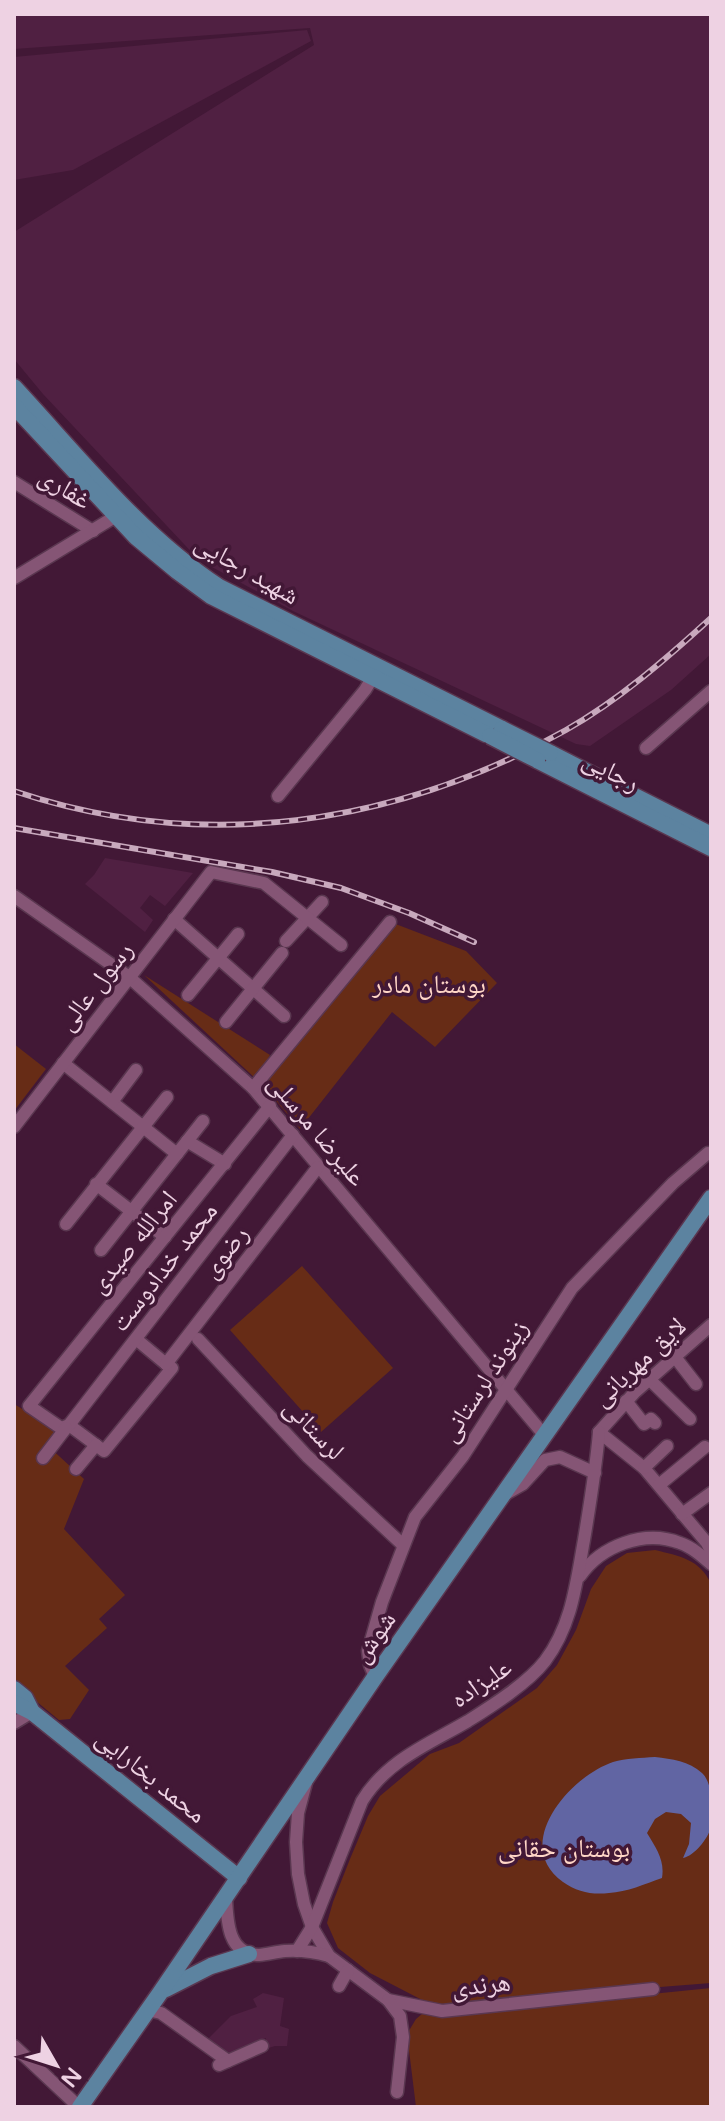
<svg xmlns="http://www.w3.org/2000/svg" width="725" height="2121" viewBox="0 0 725 2121" font-family="'Varela Round','Noto Naskh Arabic',sans-serif">
  <style>
    .built { fill: #502042 }
    .green { fill: #672c16 }
    .water { fill: #6165a3 }
    .lines { fill: none; stroke-linecap: round; stroke-linejoin: round }
    .minor-casing { stroke: #5a3750; stroke-width: 15 }
    .major-casing { stroke: #5a3750; stroke-width: 19 }
    .minor { stroke: #855575; stroke-width: 12 }
    .major { stroke: #5c83a0; stroke-width: 16 }
    .rail-casing { stroke: #c8a9bd; stroke-width: 6 }
    .rail { stroke: #421836; stroke-width: 3; stroke-dasharray: 9; stroke-linecap: butt }
    .major-bridge-casing { stroke: #5a3750; stroke-width: 19; stroke-linecap: butt }
    .major-bridge { stroke: #5c83a0; stroke-width: 16 }
    .labels { text-anchor: middle; dominant-baseline: central; stroke-width: 7; stroke-linejoin: round; paint-order: stroke }
    .street-label { font-size: 26px; fill: #eed2e3; stroke: #421836 }
    .park-label { font-size: 26px; fill: #ffd6c7; stroke: #421836 }
  </style>
  <rect width="100%" height="100%" fill="#421836"/>
  <!-- built -->
  <g class="built">
    <path d="M14 14H711V654L671 690 590 746 576 744 293 611 199 560 43 394 14 359V232L314 45 310 28 14 49Z"/>
    <path d="M307 30 311 41 73 170 14 180V57Z"/>
    <path d="M105 858 193 873 165 906 150 895 140 908 153 920 145 932 85 884 94 875Z"/>
    <path d="M263 1993 284 1998 280 2026 289 2029 287 2046H275L265 2049 266 2038 229 2055 207 2040 231 2016 257 2007 253 1999Z"/>
  </g>
  <!-- green -->
  <g class="green">
    <path d="M393 923 466 951 497 983 435 1047 392 1012 300 1129 261 1083Z"/>
    <path d="M144 975 270 1055 257 1080Z"/>
    <path d="M14 1044 46 1069 14 1111Z"/>
    <path d="M302 1266 393 1368 321 1432 230 1330Z"/>
    <path d="M14 1404 24 1410 26 1408 60 1431 47 1445 84 1479 64 1529 125 1595 99 1619 107 1628 65 1666 89 1690 70 1719 59 1720 14 1683Z"/>
    <path d="M655 1550C679 1556 700 1559 711 1584V1983L533 1997 453 2008 426 2002 370 1973 338 1948 327 1923 333 1902 350 1859 368 1816 380 1796 430 1754 459 1743 537 1688 557 1665 576 1630 591 1589 606 1566 627 1553Z"/>
    <path d="M711 1988V2107H416L407 2034 416 2019 422 2014 433 2016Z"/>
  </g>
  <!-- water -->
  <path class="water" d="M655 1757C672 1759 689 1761 702 1773 713 1783 714 1813 711 1827 708 1839 694 1856 683 1858L689 1844 691 1823 681 1814 666 1812 655 1819 647 1833C656 1848 665 1860 662 1878 645 1884 627 1892 609 1893 592 1895 577 1892 563 1882 511 1845 569 1777 613 1762 626 1758 641 1758 655 1757Z"/>
  <g class="lines">
    <defs>
      <g id="minor">
        <path d="M14 482 93 531"/>
        <path d="M14 578 121 513"/>
        <path d="M646 748 711 691"/>
        <path d="M278 796 365 690 373 677"/>
        <path d="M14 896 129 977 253 1088 545 1436"/>
        <path d="M174 919 284 1016"/>
        <path d="M286 941 322 902"/>
        <path d="M188 995 238 934"/>
        <path d="M226 1022 282 953"/>
        <path d="M63 1063 177 1154"/>
        <path d="M253 1088 390 922"/>
        <path d="M112 1102 136 1070"/>
        <path d="M14 1127 211 872 264 883 341 945"/>
        <path d="M187 1141 225 1164"/>
        <path d="M96 1184 165 1237"/>
        <path d="M66 1224 167 1097"/>
        <path d="M101 1250 203 1121"/>
        <path d="M136 1339 166 1364"/>
        <path d="M198 1339 307 1456 403 1545"/>
        <path d="M675 1357 696 1384"/>
        <path d="M166 1364 172 1368 104 1451 69 1425 61 1428 29 1406 270 1106"/>
        <path d="M166 1364 318 1167"/>
        <path d="M649 1379 690 1419"/>
        <path d="M626 1401 644 1424 651 1419 655 1423"/>
        <path d="M69 1425 293 1135"/>
        <path d="M599 1432 644 1468 707 1543 711 1551"/>
        <path d="M599 1432 635 1392 711 1325"/>
        <path d="M43 1458 66 1428"/>
        <path d="M644 1468 667 1446"/>
        <path d="M76 1469 96 1445"/>
        <path d="M659 1485 705 1447"/>
        <path d="M504 1495 523 1484 545 1460 560 1457 595 1473"/>
        <path d="M682 1514 711 1493"/>
        <path d="M580 1576C601 1546 644 1529 680 1543 692 1547 702 1556 711 1564"/>
        <path d="M375 1677 370 1665 368 1651 382 1602 415 1517 463 1456 572 1288 673 1183 708 1153 711 1154"/>
        <path d="M14 1723 32 1712"/>
        <path d="M306 1783 298 1813 296 1842 298 1874 304 1904 312 1927 329 1956 388 2000 442 2011 653 1989"/>
        <path d="M226 1896C227 1919 227 1955 259 1955 268 1954 276 1952 285 1951 300 1950 315 1952 329 1956"/>
        <path d="M297 1951 312 1927 362 1801C387 1760 429 1744 468 1721 492 1706 528 1683 545 1661 572 1625 576 1584 584 1540 590 1504 596 1468 599 1432"/>
        <path d="M339 1986 348 1970"/>
        <path d="M388 2000 400 2016 403 2037 397 2092"/>
        <path d="M147 2010 161 2013 228 2061"/>
        <path d="M14 2046 79 2107"/>
        <path d="M219 2065 262 2046"/>
      </g>
      <g id="major">
        <path d="M14 387C79 457 139 534 219 587L502 729"/>
        <path d="M14 406 136 537 177 571 211 596 486 734"/>
        <path d="M550 753 711 835"/>
        <path d="M537 760 711 848"/>
        <path d="M14 1689 25 1698 31 1710"/>
        <path d="M14 1703 32 1712 239 1878"/>
        <path d="M166 1989 211 1966 249 1954"/>
        <path d="M80 2107 160 1993 375 1677 711 1198"/>
      </g>
    </defs>
    <!-- minor casing -->
    <use href="#minor" class="minor-casing"/>
    <!-- major casing -->
    <use href="#major" class="major-casing"/>
    <!-- minor -->
    <use href="#minor" class="minor"/>
    <!-- major -->
    <use href="#major" class="major"/>
    <defs>
      <g id="rail">
        <path d="M14 791C202 854 395 826 566 730 619 700 666 659 711 618"/>
        <path d="M14 828 272 872 341 888 409 913 474 942"/>
      </g>
    </defs>
    <!-- rail casing -->
    <use href="#rail" class="rail-casing"/>
    <!-- rail -->
    <use href="#rail" class="rail"/>
    <defs>
      <g id="major-bridge">
        <path d="M502 729 550 753"/>
        <path d="M490 736 537 760"/>
      </g>
    </defs>
    <!-- major-bridge casing -->
    <use href="#major-bridge" class="major-bridge-casing"/>
    <!-- major-bridge -->
    <use href="#major-bridge" class="major-bridge"/>
  </g>
  <g class="labels">
    <!-- street labels -->
    <g class="street-label">
      <text transform="translate(65 488) rotate(32)">غفاری</text>
      <text transform="translate(247 569) rotate(30)">شهید رجایی</text>
      <text transform="translate(611 771) rotate(27)">رجایی</text>
      <text transform="translate(95 986) rotate(-52)">رسول عالی</text>
      <text transform="translate(317 1130) rotate(50)">علیرضا مرسلی</text>
      <text transform="translate(133 1242) rotate(-51)">امرالله صیدی</text>
      <text transform="translate(225 1252) rotate(-52)">رضوی</text>
      <text transform="translate(164 1267) rotate(-52)">محمد خدادوست</text>
      <text transform="translate(639 1362) rotate(-43)">لایق مهربانی</text>
      <text transform="translate(484 1381) rotate(-57)">زینوند لرستانی</text>
      <text transform="translate(314 1429) rotate(46)">لرستانی</text>
      <text transform="translate(374 1637) rotate(-55)">شوش</text>
      <text transform="translate(481 1683) rotate(-34)">علیزاده</text>
      <text transform="translate(151 1776) rotate(39)">محمد بخارایی</text>
      <text transform="translate(481 1985) rotate(-6)">هرندی</text>
    </g>
    <!-- park labels -->
    <g class="park-label">
      <text x="429" y="984">بوستان مادر</text>
      <text x="564" y="1848">بوستان حقانی</text>
    </g>
  </g>
  <!-- border -->
  <rect width="725" height="2121" fill="none" stroke="#eed2e3" stroke-width="32"/>
  <!-- north arrow -->
  <g transform="translate(56 2065) rotate(129)" stroke="#421836" stroke-width="6" paint-order="stroke">
  <path d="M0-6L14 30L0 20L-14 30Z" fill="#eed2e3"/>
  <text y="-12" font-size="22" font-weight="bold" text-anchor="middle" fill="#eed2e3">N</text>
  </g>
</svg>
